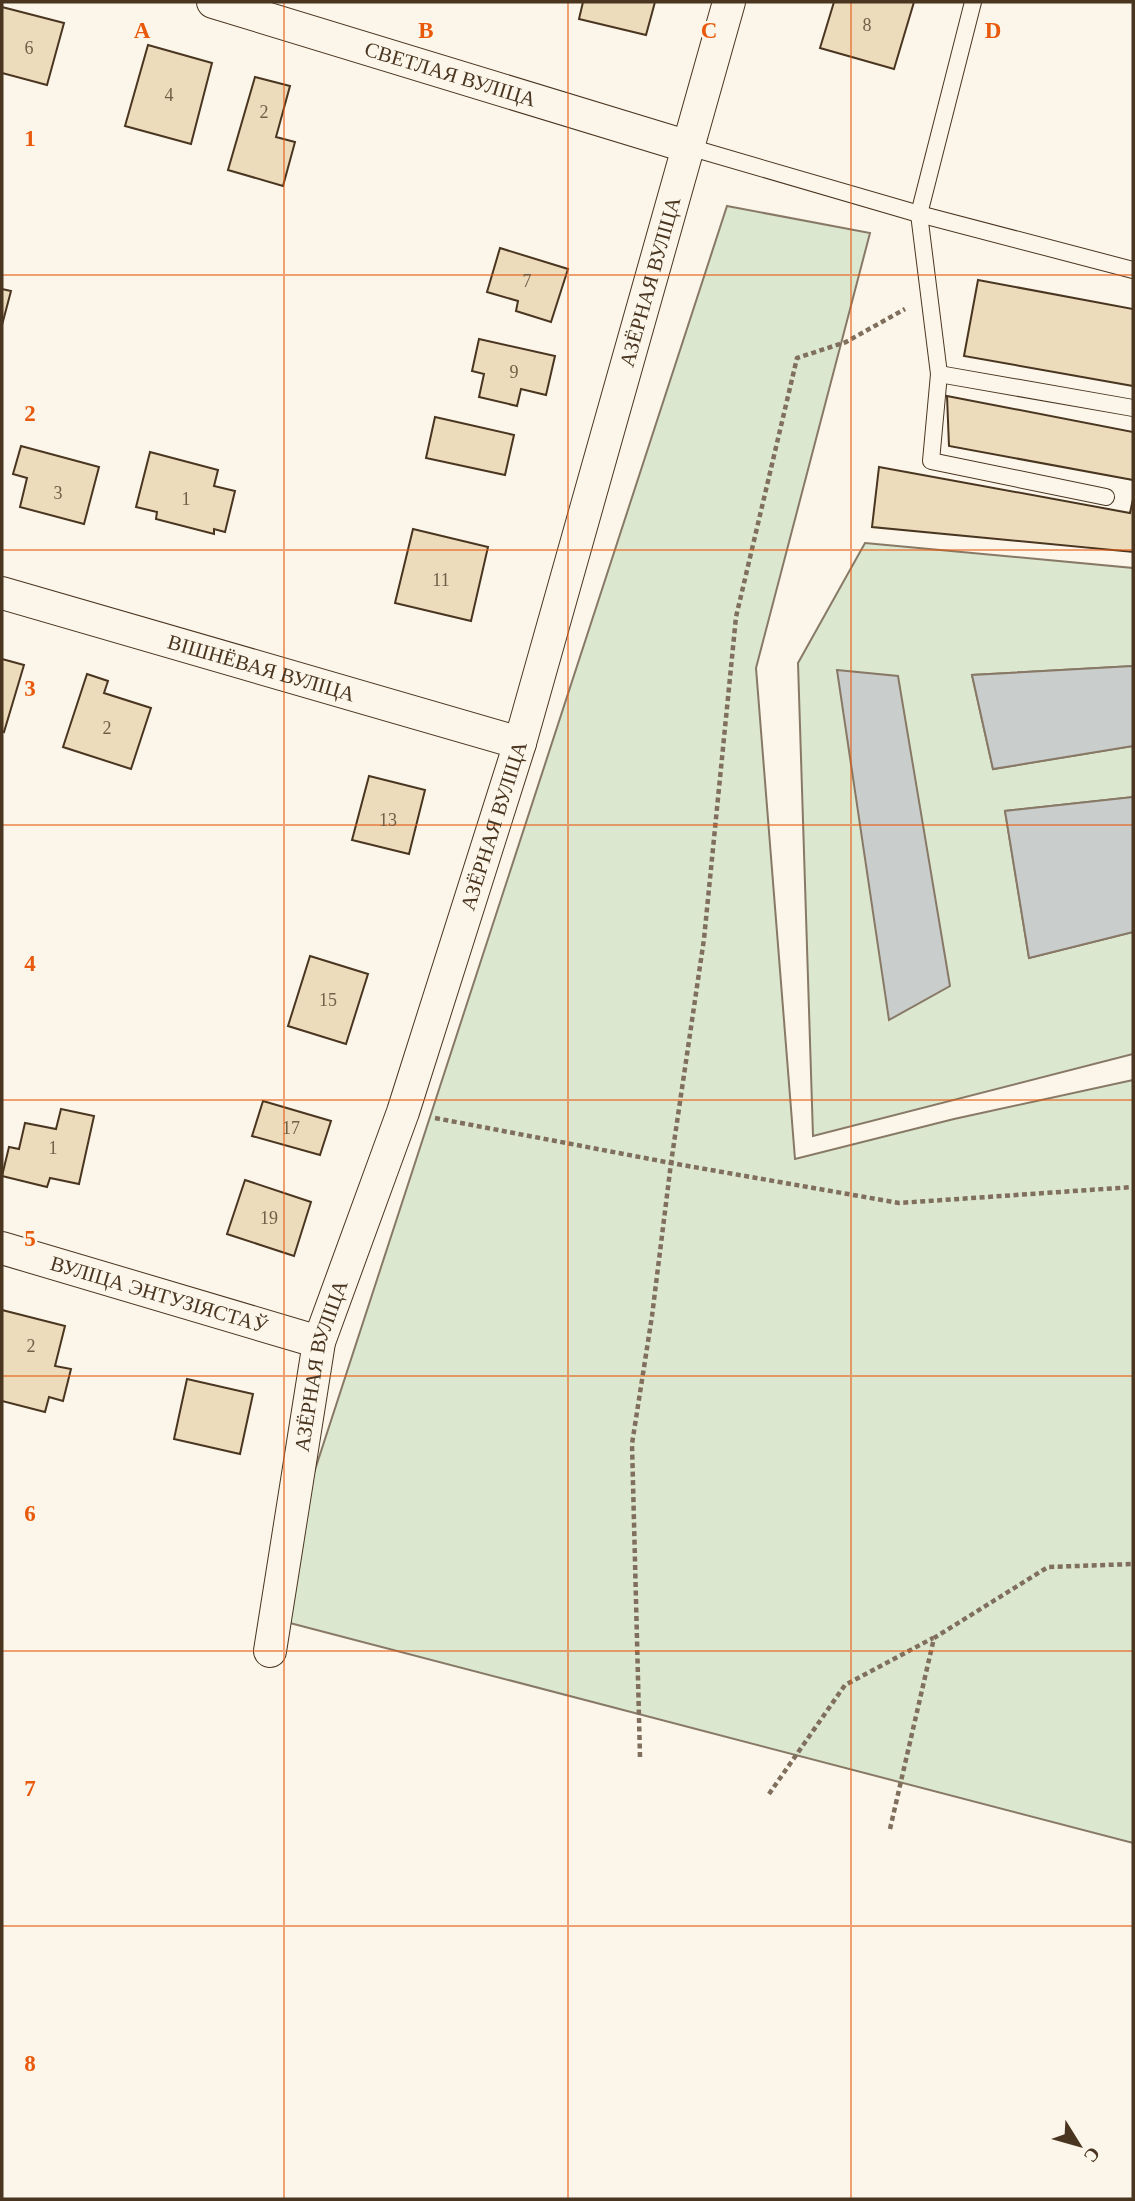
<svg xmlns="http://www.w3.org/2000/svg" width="1135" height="2201" viewBox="0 0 1135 2201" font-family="'Times New Roman',serif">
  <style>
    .green { fill: #dce7d0; stroke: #887966; stroke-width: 2 }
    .water { fill: #c9cecd; stroke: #887966; stroke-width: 2 }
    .building { fill: #ecdcbc; stroke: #4a3520; stroke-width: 2 }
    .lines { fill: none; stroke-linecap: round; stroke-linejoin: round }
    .lane-casing { stroke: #4a3520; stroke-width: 18 }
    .street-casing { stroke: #4a3520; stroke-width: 34 }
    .path { stroke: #7f6f5c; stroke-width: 4.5; stroke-dasharray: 5 3.5; stroke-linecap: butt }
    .lane { stroke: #fbf6e9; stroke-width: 16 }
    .street { stroke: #fbf6e9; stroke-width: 32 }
    .grid { fill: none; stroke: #e8590c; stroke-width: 2; stroke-opacity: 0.55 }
    .labels { text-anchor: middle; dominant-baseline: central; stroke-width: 5; stroke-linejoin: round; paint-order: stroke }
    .number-label { font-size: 18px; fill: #725f47 }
    .street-label { font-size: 21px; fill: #4a3520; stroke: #fbf6e9 }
    .grid-label { font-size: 23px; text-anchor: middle; font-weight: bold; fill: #e8590c; stroke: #fbf6e9; stroke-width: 5; stroke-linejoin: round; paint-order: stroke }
  </style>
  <rect width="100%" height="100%" fill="#fbf6e9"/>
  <!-- green -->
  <g class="green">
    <path d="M727 206 870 233 756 668 795 1159 954 1119 1133 1080V1843L267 1617Z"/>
    <path d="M865 543 1133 568V666L972 675 993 769 1133 746V797L1005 811 1029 958 1133 932V1054L813 1136 798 663Z"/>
  </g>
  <!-- water -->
  <g class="water">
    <path d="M1133 666V746L993 769 972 675Z"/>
    <path d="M837 670 898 676 950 986 889 1020Z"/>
    <path d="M1133 797V932L1029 958 1005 811Z"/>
  </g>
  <!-- building -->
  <g class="building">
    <path d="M583 2H655L646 35 579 19Z"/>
    <path d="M834 2H914L894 69 820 48Z"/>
    <path d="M2 7 64 23 47 85 2 73Z"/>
    <path d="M148 45 212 63 191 144 125 126Z"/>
    <path d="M255 77 290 86 276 137 295 142 283 186 228 170Z"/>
    <path d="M500 248 568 269 551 322 516 311 518 301 487 292Z"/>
    <path d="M978 280 1133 309V386L964 356Z"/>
    <path d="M2 289 11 291 2 325Z"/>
    <path d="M479 339 555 356 546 395 521 389 517 406 479 397 484 374 472 371Z"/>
    <path d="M947 396 1133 432V480L949 446Z"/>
    <path d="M435 417 514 435 505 475 426 458Z"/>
    <path d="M21 446 99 467 84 524 20 507 27 478 13 474Z"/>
    <path d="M150 452 218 470 214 486 235 491 225 532 214 529V534L156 519 157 512 136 507Z"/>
    <path d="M879 467 1130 513 1133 499V552L872 527Z"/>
    <path d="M413 529 488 547 471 621 395 603Z"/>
    <path d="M2 659 24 665 4 732 2 731Z"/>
    <path d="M87 674 108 681 104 693 151 708 131 769 63 747Z"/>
    <path d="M369 776 425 790 409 854 352 840Z"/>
    <path d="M310 956 368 974 346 1044 288 1026Z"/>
    <path d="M263 1101 331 1121 320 1155 252 1136Z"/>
    <path d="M61 1109 94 1116 79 1184 50 1178 47 1187 2 1176 9 1147 19 1149 25 1123 56 1129Z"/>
    <path d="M245 1180 311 1202 294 1256 227 1234Z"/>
    <path d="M2 1310 65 1326 55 1366 71 1369 63 1401 49 1397 45 1412 2 1401Z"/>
    <path d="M187 1379 253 1394 240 1454 174 1439Z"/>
  </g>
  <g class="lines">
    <defs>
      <g id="lane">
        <path d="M973 2 919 214 939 374 931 461 1106 497"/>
        <path d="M689 147 919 214 1133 270"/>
        <path d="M939 374 1133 408"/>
      </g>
      <g id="street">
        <path id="s1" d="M213 2 689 147"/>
        <path id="s2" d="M2 593 520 743"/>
        <path id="s3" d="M2 1248 319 1342"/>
        <path id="s4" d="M270 1651 319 1342 403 1112 520 743 729 2"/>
      </g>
    </defs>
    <!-- lane casing -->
    <use href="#lane" class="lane-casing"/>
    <!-- street casing -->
    <use href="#street" class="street-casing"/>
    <!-- path -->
    <g class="path">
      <path d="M435 1118 671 1163 899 1203 1133 1187"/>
      <path d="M640 1757 632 1444 652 1316 671 1163 704 939 736 617 797 358 846 342 905 309"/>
      <path d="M769 1794 845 1685 933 1638"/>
      <path d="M890 1829 934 1638 1048 1567 1133 1564"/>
    </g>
    <!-- lane -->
    <use href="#lane" class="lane"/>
    <!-- street -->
    <use href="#street" class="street"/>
  </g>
  <!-- grid -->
  <path class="grid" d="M284 2V2199M568 2V2199M851 2V2199M2 275H1133M2 550H1133M2 825H1133M2 1100H1133M2 1376H1133M2 1651H1133M2 1926H1133"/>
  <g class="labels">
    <!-- number labels -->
    <g class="number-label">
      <text x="867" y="25">8</text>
      <text x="29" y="48">6</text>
      <text x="169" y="95">4</text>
      <text x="264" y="112">2</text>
      <text x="527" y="281">7</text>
      <text x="514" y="372">9</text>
      <text x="58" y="493">3</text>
      <text x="186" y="499">1</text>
      <text x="441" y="580">11</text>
      <text x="107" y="728">2</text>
      <text x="388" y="820">13</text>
      <text x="328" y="1000">15</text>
      <text x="291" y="1128">17</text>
      <text x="53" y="1148">1</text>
      <text x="269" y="1218">19</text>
      <text x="31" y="1346">2</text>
    </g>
    <!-- street labels -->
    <g class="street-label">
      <text stroke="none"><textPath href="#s1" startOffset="248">СВЕТЛАЯ ВУЛІЦА</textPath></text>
      <text stroke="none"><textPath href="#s4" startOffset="1424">АЗЁРНАЯ ВУЛІЦА</textPath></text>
      <text stroke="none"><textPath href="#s2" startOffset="270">ВІШНЁВАЯ ВУЛІЦА</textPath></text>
      <text stroke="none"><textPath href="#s4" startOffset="858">АЗЁРНАЯ ВУЛІЦА</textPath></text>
      <text stroke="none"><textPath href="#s3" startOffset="164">ВУЛІЦА ЭНТУЗІЯСТАЎ</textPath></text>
      <text stroke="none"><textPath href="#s4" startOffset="290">АЗЁРНАЯ ВУЛІЦА</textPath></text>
    </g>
  </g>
  <g class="grid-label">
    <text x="142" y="38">A</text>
    <text x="426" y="38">B</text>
    <text x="709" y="38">C</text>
    <text x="993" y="38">D</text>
    <text x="30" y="146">1</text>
    <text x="30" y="421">2</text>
    <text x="30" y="696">3</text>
    <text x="30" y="971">4</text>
    <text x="30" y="1246">5</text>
    <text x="30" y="1521">6</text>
    <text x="30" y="1796">7</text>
    <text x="30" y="2071">8</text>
  </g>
  <!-- border -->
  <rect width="1135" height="2201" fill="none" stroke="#4a3520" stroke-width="7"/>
  <!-- north arrow -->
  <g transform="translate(1079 2145) rotate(127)" stroke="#fbf6e9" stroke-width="5" paint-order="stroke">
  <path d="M0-5L12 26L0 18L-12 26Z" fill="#4a3520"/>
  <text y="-10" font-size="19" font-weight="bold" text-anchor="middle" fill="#4a3520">С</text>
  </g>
</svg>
